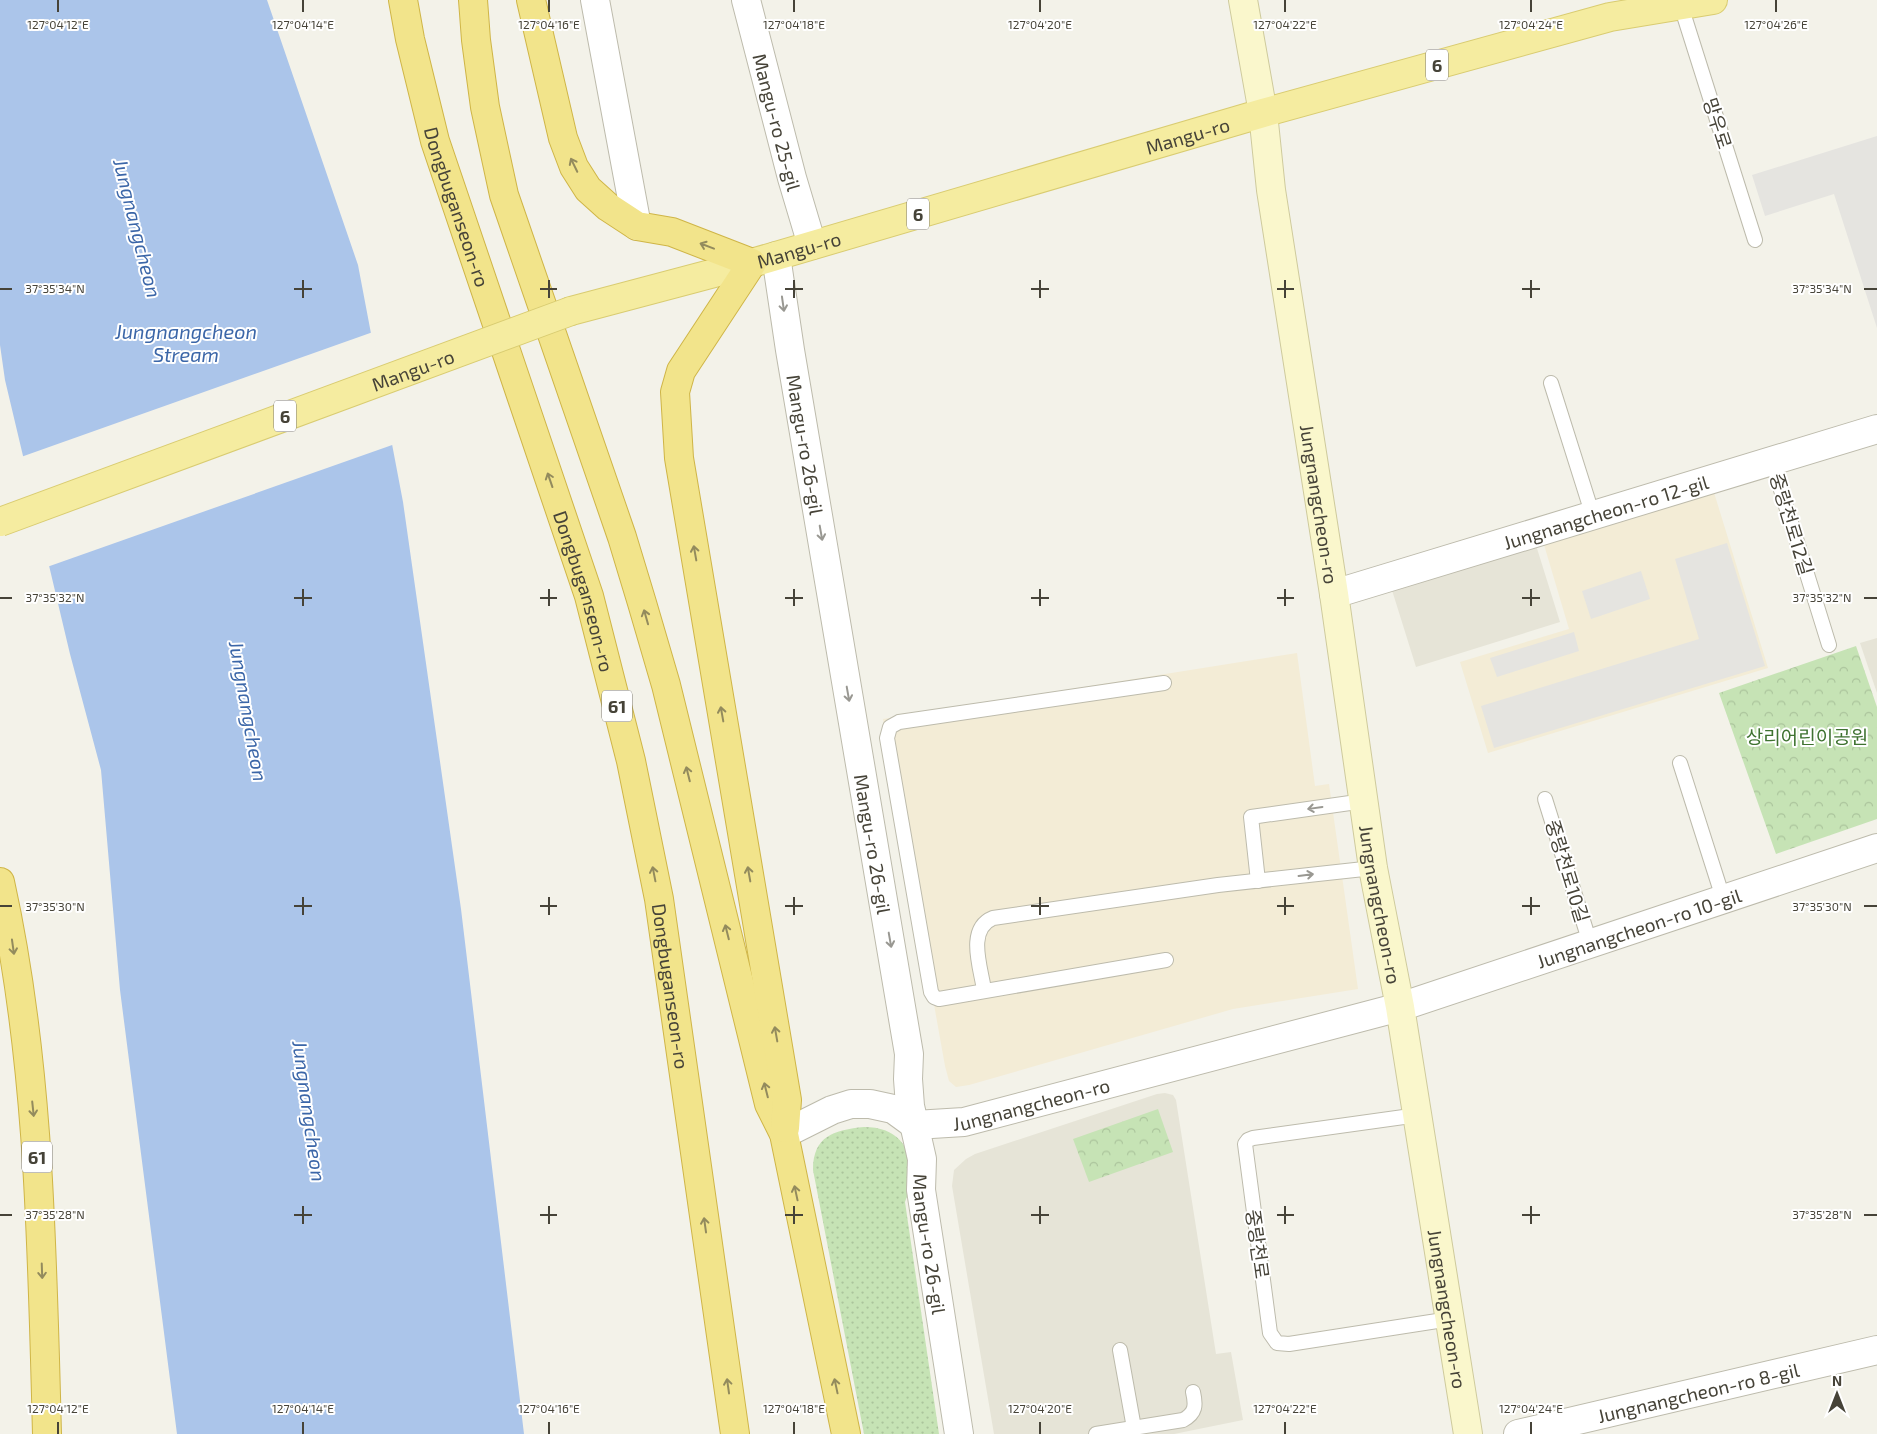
<svg xmlns="http://www.w3.org/2000/svg" width="1877" height="1434" viewBox="0 0 1877 1434" font-family="'Exo 2','Noto Sans KR',sans-serif">
  <style>
    .residential { fill: #e6e4d7 }
    .commercial { fill: #f3ecd6 }
    .grass { fill: url(#grass-dots) }
    .park { fill: url(#park-crowns) }
    .parking { fill: #e5e4e0 }
    .water { fill: #abc5ea }
    .pier { fill: #f3f2e9 }
    .lines { fill: none; stroke-linecap: round; stroke-linejoin: round }
    .service-casing { stroke: #bdbbac; stroke-width: 16 }
    .minor-casing { stroke: #bdbbac; stroke-width: 30 }
    .secondary-casing { stroke: #ceca9c; stroke-width: 30 }
    .primary-casing { stroke: #d9cc71; stroke-width: 30 }
    .trunk-casing { stroke: #cfb547; stroke-width: 30 }
    .service { stroke: #fff; stroke-width: 14 }
    .minor { stroke: #fff; stroke-width: 28 }
    .secondary { stroke: #faf7cc; stroke-width: 28 }
    .primary { stroke: #f5eca0; stroke-width: 28 }
    .trunk { stroke: #f2e48b; stroke-width: 28 }
    .primary-bridge-casing { stroke: #d9cc71; stroke-width: 30; stroke-linecap: butt }
    .primary-bridge { stroke: #f5eca0; stroke-width: 28 }
    .oneway { stroke: #938b5d }
    .oneway2 { stroke: #999892 }
    .ticks { fill: none; stroke: #464338; stroke-width: 2 }
    .labels { text-anchor: middle; dominant-baseline: central; stroke-width: 4; stroke-linejoin: round; paint-order: stroke }
    .shield { fill: #fff; stroke: #7e7b74; stroke-width: 1 }
    .shield-label { font-size: 18px; font-weight: bold; fill: #464338 }
    .street-label { font-size: 19px; fill: #464338; stroke: #fff }
    .park-label { font-size: 19px; fill: #3e7230; stroke: #fff }
    .water-label { font-size: 20px; font-style: italic; fill: #3b66a8; stroke: #fff }
    .ticks-label { font-size: 12px; text-anchor: middle; fill: #464338; stroke: #fff; stroke-width: 4; stroke-linejoin: round; paint-order: stroke }
  </style>
  <defs>
    <pattern id="grass-dots" width="8" height="8" patternUnits="userSpaceOnUse" patternTransform="scale(1.25)"><rect width="8" height="8" fill="#c6e3b5"/><path d="M2 2h.1M6 6h.1" fill="none" stroke="#abc49c" stroke-width="1.8" stroke-linecap="round"/></pattern>
    <pattern id="park-crowns" width="20" height="18" patternUnits="userSpaceOnUse" patternTransform="scale(1.25)"><rect width="20" height="18" fill="#c6e3b5"/><path d="M2 6a3 3 0 1 1 6 0M12 15a3 3 0 1 1 6 0" fill="none" stroke="#abc49c"/></pattern>
  </defs>
  <rect width="100%" height="100%" fill="#f3f2e9"/>
  <!-- residential -->
  <g class="residential">
    <path d="M1535 542 1560 622 1416 667 1391 587Z"/>
    <path d="M1877 638V693L1860 643Z"/>
    <path d="M1165 1093 1173 1095 1176 1100 1216 1354 1231 1352 1243 1420 1174 1434H994L952 1186 954 1170 966 1159 975 1154 1157 1094Z"/>
  </g>
  <!-- commercial -->
  <g class="commercial">
    <path d="M1712 486 1768 668 1488 753 1460 662 1569 629 1542 538Z"/>
    <path d="M1297 653 1315 786 1329 784 1358 989 1233 1009 969 1085 956 1087 949 1081 945 1066 883 719Z"/>
  </g>
  <!-- grass -->
  <path class="grass" d="M864 1127C899 1127 914 1149 911 1183 911 1189 907 1196 905 1202L939 1434H864L813 1170C813 1136 834 1130 864 1127Z"/>
  <!-- park -->
  <g class="park">
    <path d="M1856 646 1877 707V819L1776 854 1719 693Z"/>
    <path d="M1158 1109 1173 1152 1089 1182 1073 1139Z"/>
  </g>
  <!-- parking -->
  <g class="parking">
    <path d="M1877 136V328L1834 194 1765 216 1752 175Z"/>
    <path d="M1727 543 1765 666 1494 748 1481 706 1699 639 1675 559Z"/>
    <path d="M1641 571 1650 599 1591 619 1582 591Z"/>
    <path d="M1574 632 1579 651 1497 677 1490 658Z"/>
  </g>
  <!-- water -->
  <path class="water" d="M0 0H267L358 265 403 502 461 909 524 1434H177L120 990 101 770 70 654 5 380 0 345Z"/>
  <!-- pier -->
  <path class="pier" d="M373 332 395 444 47 567 21 457Z"/>
  <g class="lines">
    <defs>
      <g id="service">
        <path d="M1681 6 1755 240"/>
        <path d="M1551 383 1593 516"/>
        <path d="M1772 461 1829 645"/>
        <path d="M1164 683 899 722 890 727 887 738 931 992 934 997 939 999 1166 960"/>
        <path d="M1680 763 1723 898"/>
        <path d="M1545 799 1590 943"/>
        <path d="M1258 881 1251 817 1364 801"/>
        <path d="M984 990C981 968 966 929 993 918L1218 885 1373 868"/>
        <path d="M1418 1115 1253 1138 1248 1140 1245 1144 1270 1333 1277 1343 1289 1344 1450 1319"/>
        <path d="M1120 1350 1134 1428"/>
        <path d="M1096 1434 1183 1420C1196 1413 1196 1405 1193 1392"/>
      </g>
      <g id="minor">
        <path d="M595 0 637 226"/>
        <path id="s1" d="M746 0 792 178 812 245"/>
        <path id="s2" d="M776 256 790 350 909 1054 908 1079 910 1106 922 1159 921 1190 959 1434"/>
        <path id="s3" d="M1334 594 1877 429"/>
        <path id="s4" d="M784 1134 832 1110 851 1104H870L893 1109 915 1125 964 1122 1400 1007 1877 848"/>
        <path id="s5" d="M1518 1434 1877 1350"/>
      </g>
      <g id="secondary">
        <path id="s6" d="M1243 0 1263 113 1271 190 1334 594 1373 868 1400 1007 1468 1434"/>
      </g>
      <g id="primary">
        <path id="s7" d="M571 311 752 263 1263 113 1610 17 1713 0"/>
      </g>
      <g id="trunk">
        <path id="s8" d="M403 0 410 39 435 141 589 596 631 761 659 899 735 1434"/>
        <path d="M473 0 476 40 485 107 504 195 622 537 642 603 666 685 769 1104 784 1134 846 1434"/>
        <path d="M531 0 563 138 574 167 588 189 608 207 637 226 672 232 752 263 681 371 675 392 679 458 787 1100 785 1128"/>
        <path d="M0 882C40 1063 42 1250 47 1434"/>
      </g>
    </defs>
    <!-- service casing -->
    <use href="#service" class="service-casing"/>
    <!-- minor casing -->
    <use href="#minor" class="minor-casing"/>
    <!-- secondary casing -->
    <use href="#secondary" class="secondary-casing"/>
    <!-- primary casing -->
    <use href="#primary" class="primary-casing"/>
    <!-- trunk casing -->
    <use href="#trunk" class="trunk-casing"/>
    <!-- service -->
    <use href="#service" class="service"/>
    <!-- minor -->
    <use href="#minor" class="minor"/>
    <!-- secondary -->
    <use href="#secondary" class="secondary"/>
    <!-- primary -->
    <use href="#primary" class="primary"/>
    <!-- trunk -->
    <use href="#trunk" class="trunk"/>
    <defs>
      <g id="primary-bridge">
        <path id="s9" d="M0 522 571 311"/>
      </g>
    </defs>
    <!-- primary-bridge casing -->
    <use href="#primary-bridge" class="primary-bridge-casing"/>
    <!-- primary-bridge -->
    <use href="#primary-bridge" class="primary-bridge"/>
  </g>
  <!-- one-way arrows -->
  <defs><path id="oneway-shaft" d="M-6 0H5M1.5-3L5.5 0L1.5 3" fill="none" stroke-width="1.6" stroke-linecap="round" stroke-linejoin="round" transform="scale(1.25)"/></defs>
  <g class="oneway">
    <use href="#oneway-shaft" transform="translate(574 165) rotate(-116)"/>
    <use href="#oneway-shaft" transform="translate(707 246) rotate(-159)"/>
    <use href="#oneway-shaft" transform="translate(550 480) rotate(-109)"/>
    <use href="#oneway-shaft" transform="translate(695 553) rotate(-100)"/>
    <use href="#oneway-shaft" transform="translate(646 617) rotate(-106)"/>
    <use href="#oneway-shaft" transform="translate(722 714) rotate(-100)"/>
    <use href="#oneway-shaft" transform="translate(688 774) rotate(-104)"/>
    <use href="#oneway-shaft" transform="translate(654 874) rotate(-101)"/>
    <use href="#oneway-shaft" transform="translate(749 874) rotate(-100)"/>
    <use href="#oneway-shaft" transform="translate(727 932) rotate(-104)"/>
    <use href="#oneway-shaft" transform="translate(13 947) rotate(82)"/>
    <use href="#oneway-shaft" transform="translate(776 1034) rotate(-100)"/>
    <use href="#oneway-shaft" transform="translate(766 1090) rotate(-104)"/>
    <use href="#oneway-shaft" transform="translate(33 1109) rotate(84)"/>
    <use href="#oneway-shaft" transform="translate(796 1193) rotate(-102)"/>
    <use href="#oneway-shaft" transform="translate(705 1225) rotate(-98)"/>
    <use href="#oneway-shaft" transform="translate(42 1271) rotate(88)"/>
    <use href="#oneway-shaft" transform="translate(728 1386) rotate(-98)"/>
    <use href="#oneway-shaft" transform="translate(836 1386) rotate(-102)"/>
  </g>
  <g class="oneway2">
    <use href="#oneway-shaft" transform="translate(783 304) rotate(82)"/>
    <use href="#oneway-shaft" transform="translate(821 533) rotate(80)"/>
    <use href="#oneway-shaft" transform="translate(848 694) rotate(80)"/>
    <use href="#oneway-shaft" transform="translate(1315 808) rotate(172)"/>
    <use href="#oneway-shaft" transform="translate(1306 875) rotate(-7)"/>
    <use href="#oneway-shaft" transform="translate(890 940) rotate(80)"/>
  </g>
  <!-- ticks -->
  <path class="ticks" d="M58 0V12M303 0V12M549 0V12M794 0V12M1040 0V12M1285 0V12M1531 0V12M1776 0V12M303 280V298M549 280V298M794 280V298M1040 280V298M1285 280V298M1531 280V298M0 289H12M294 289H312M540 289H557M785 289H803M1031 289H1049M1277 289H1294M1522 289H1540M1864 289H1877M303 589V606M549 589V606M794 589V606M1040 589V606M1285 589V606M1531 589V606M0 598H12M294 598H312M540 598H557M785 598H803M1031 598H1049M1277 598H1294M1522 598H1540M1864 598H1877M303 897V915M549 897V915M794 897V915M1040 897V915M1285 897V915M1531 897V915M0 906H12M294 906H312M540 906H557M785 906H803M1031 906H1049M1277 906H1294M1522 906H1540M1864 906H1877M303 1206V1224M549 1206V1224M794 1206V1224M1040 1206V1224M1285 1206V1224M1531 1206V1224M0 1215H12M294 1215H312M540 1215H557M785 1215H803M1031 1215H1049M1277 1215H1294M1522 1215H1540M1864 1215H1877M58 1422V1434M303 1422V1434M549 1422V1434M794 1422V1434M1040 1422V1434M1285 1422V1434M1531 1422V1434"/>
  <g class="labels">
    <!-- shield labels -->
    <g class="shield">
      <rect x="1426" y="49.5" width="22" height="31" rx="4"/>
      <rect x="907" y="198.5" width="22" height="31" rx="4"/>
      <rect x="274" y="400.5" width="22" height="31" rx="4"/>
      <rect x="602" y="690.5" width="30" height="31" rx="4"/>
      <rect x="22" y="1141.5" width="30" height="31" rx="4"/>
    </g>
    <g class="shield-label">
      <text x="1437" y="65">6</text>
      <text x="918" y="214">6</text>
      <text x="285" y="416">6</text>
      <text x="617" y="706">61</text>
      <text x="37" y="1157">61</text>
    </g>
    <!-- street labels -->
    <g class="street-label">
      <text stroke="none"><textPath href="#s1" startOffset="126">Mangu-ro 25-gil</textPath></text>
      <text transform="translate(1718 123) rotate(72)">망우로</text>
      <text stroke="none"><textPath href="#s7" startOffset="641">Mangu-ro</textPath></text>
      <text stroke="none"><textPath href="#s8" startOffset="214">Dongbuganseon-ro</textPath></text>
      <text stroke="none"><textPath href="#s7" startOffset="236">Mangu-ro</textPath></text>
      <text stroke="none"><textPath href="#s9" startOffset="440">Mangu-ro</textPath></text>
      <text stroke="none"><textPath href="#s2" startOffset="191">Mangu-ro 26-gil</textPath></text>
      <text stroke="none"><textPath href="#s6" startOffset="510">Jungnangcheon-ro</textPath></text>
      <text stroke="none"><textPath href="#s3" startOffset="284">Jungnangcheon-ro 12-gil</textPath></text>
      <text transform="translate(1792 524) rotate(73)">중랑천로12길</text>
      <text stroke="none"><textPath href="#s8" startOffset="619">Dongbuganseon-ro</textPath></text>
      <text stroke="none"><textPath href="#s2" startOffset="596">Mangu-ro 26-gil</textPath></text>
      <text transform="translate(1568 871) rotate(73)">중랑천로10길</text>
      <text stroke="none"><textPath href="#s6" startOffset="915">Jungnangcheon-ro</textPath></text>
      <text stroke="none"><textPath href="#s4" startOffset="895">Jungnangcheon-ro 10-gil</textPath></text>
      <text stroke="none"><textPath href="#s8" startOffset="1024">Dongbuganseon-ro</textPath></text>
      <text stroke="none"><textPath href="#s4" startOffset="262">Jungnangcheon-ro</textPath></text>
      <text stroke="none"><textPath href="#s2" startOffset="1001">Mangu-ro 26-gil</textPath></text>
      <text transform="translate(1258 1244) rotate(82)">중랑천로</text>
      <text stroke="none"><textPath href="#s6" startOffset="1325">Jungnangcheon-ro</textPath></text>
      <text stroke="none"><textPath href="#s5" startOffset="185">Jungnangcheon-ro 8-gil</textPath></text>
    </g>
    <!-- park labels -->
    <g class="park-label">
      <text x="1807" y="736">상리어린이공원</text>
    </g>
    <!-- water labels -->
    <g class="water-label">
      <text transform="translate(138 228) rotate(76)">Jungnangcheon</text>
      <text x="186" y="331">Jungnangcheon<tspan x="186" dy="23">Stream</tspan></text>
      <text transform="translate(249 711) rotate(80)">Jungnangcheon</text>
      <text transform="translate(310 1111) rotate(82)">Jungnangcheon</text>
    </g>
  </g>
  <g class="ticks-label">
    <text x="58" y="29">127°04'12"E</text>
    <text x="303" y="29">127°04'14"E</text>
    <text x="549" y="29">127°04'16"E</text>
    <text x="794" y="29">127°04'18"E</text>
    <text x="1040" y="29">127°04'20"E</text>
    <text x="1285" y="29">127°04'22"E</text>
    <text x="1531" y="29">127°04'24"E</text>
    <text x="1776" y="29">127°04'26"E</text>
    <text x="55" y="293">37°35'34"N</text>
    <text x="1822" y="293">37°35'34"N</text>
    <text x="55" y="602">37°35'32"N</text>
    <text x="1822" y="602">37°35'32"N</text>
    <text x="55" y="911">37°35'30"N</text>
    <text x="1822" y="911">37°35'30"N</text>
    <text x="55" y="1219">37°35'28"N</text>
    <text x="1822" y="1219">37°35'28"N</text>
    <text x="58" y="1413">127°04'12"E</text>
    <text x="303" y="1413">127°04'14"E</text>
    <text x="549" y="1413">127°04'16"E</text>
    <text x="794" y="1413">127°04'18"E</text>
    <text x="1040" y="1413">127°04'20"E</text>
    <text x="1285" y="1413">127°04'22"E</text>
    <text x="1531" y="1413">127°04'24"E</text>
  </g>
  <!-- north arrow -->
  <g transform="translate(1837 1394)" stroke="#ffffff" stroke-width="4" paint-order="stroke">
  <path d="M0-4L9 19L0 12L-9 19Z" fill="#464338"/>
  <text y="-8" font-size="14" font-weight="bold" text-anchor="middle" fill="#464338">N</text>
  </g>
</svg>
